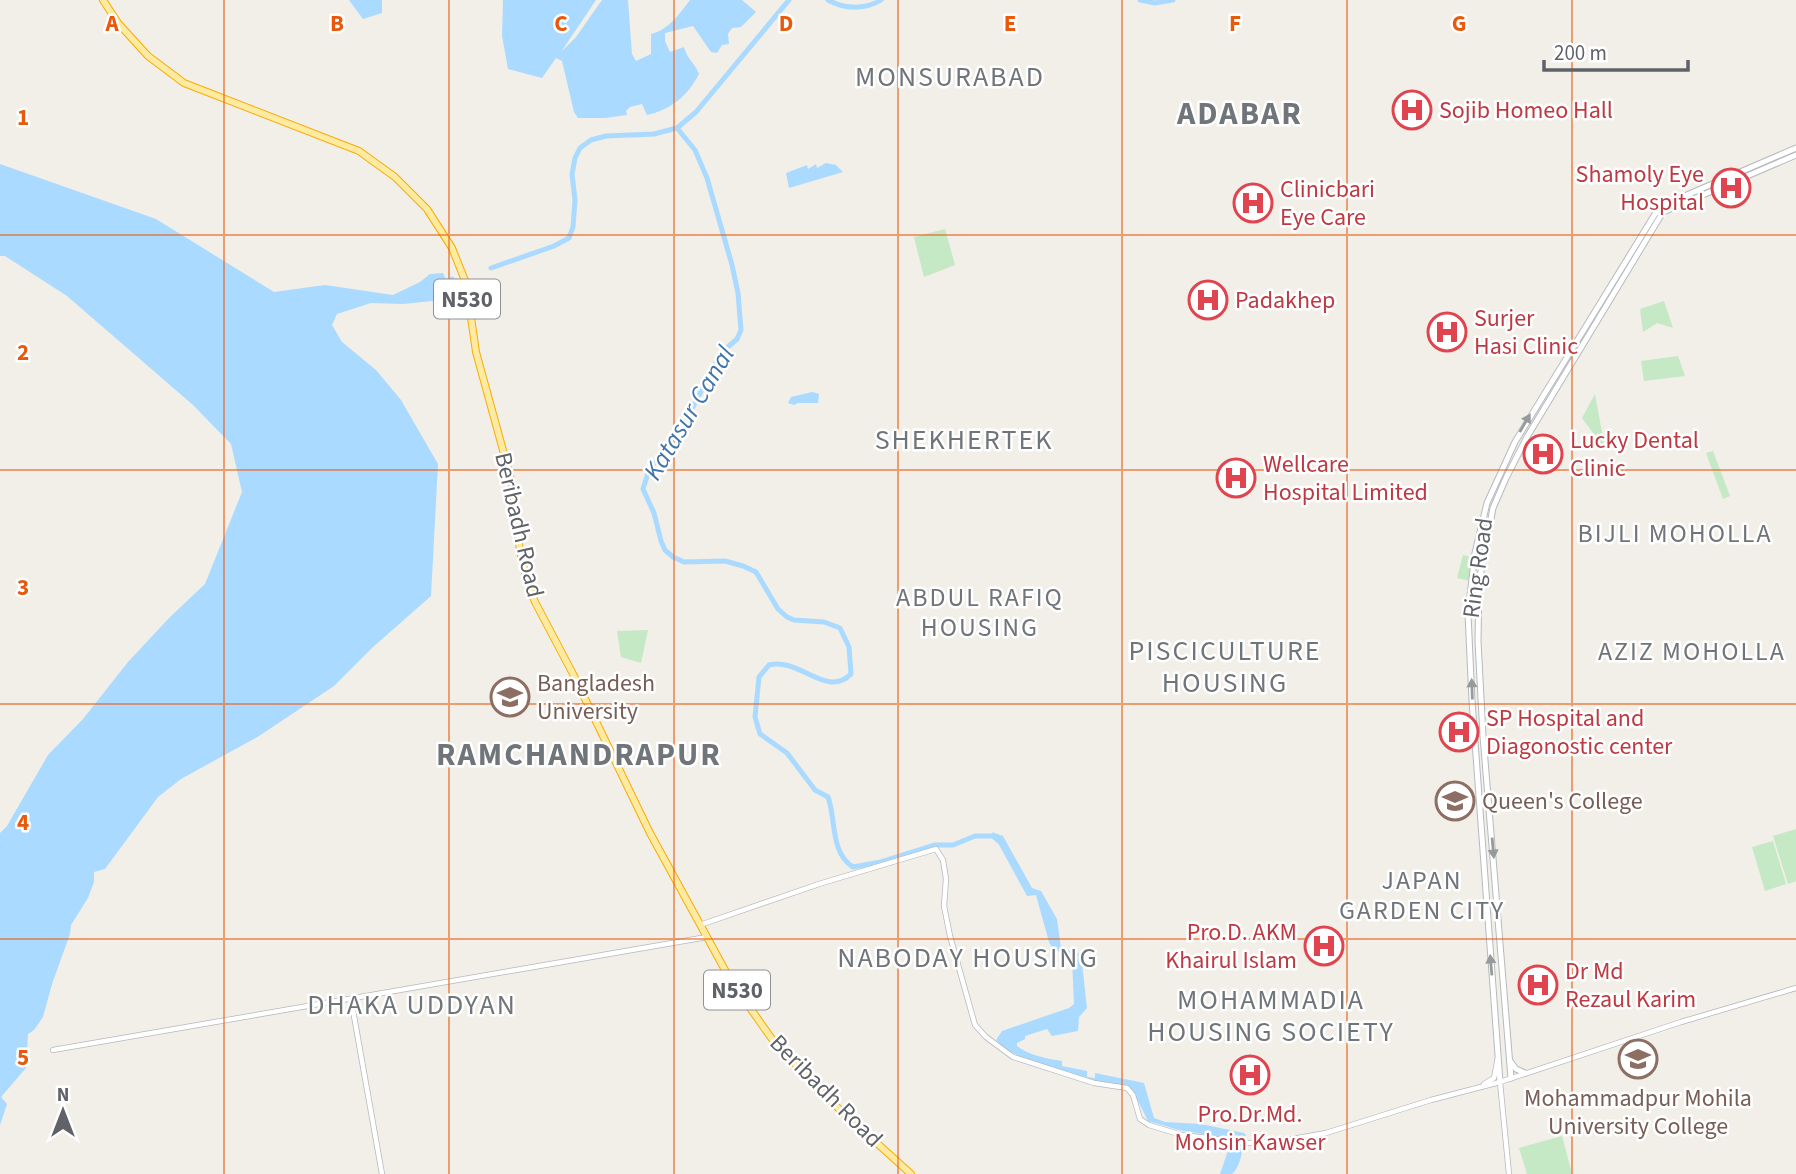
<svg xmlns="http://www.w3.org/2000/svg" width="1796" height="1174" viewBox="0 0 1796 1174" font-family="'Source Sans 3',sans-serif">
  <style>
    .green { fill: #c5e8c5 }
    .water { fill: #aadaff }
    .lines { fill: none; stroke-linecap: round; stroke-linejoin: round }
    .canal { stroke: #aadaff; stroke-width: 5 }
    .tertiary-casing { stroke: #b5b8bc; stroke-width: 6 }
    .secondary-casing { stroke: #b6babf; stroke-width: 7 }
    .trunk-casing { stroke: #f9ab00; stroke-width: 8 }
    .tertiary { stroke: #fff; stroke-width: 4.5 }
    .secondary { stroke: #fff; stroke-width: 5 }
    .trunk { stroke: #feeaa1; stroke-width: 6 }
    .oneway { fill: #979a9d }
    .grid { fill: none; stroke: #e8590c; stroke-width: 2; stroke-opacity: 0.55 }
    .labels { text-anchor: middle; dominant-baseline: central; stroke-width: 5; stroke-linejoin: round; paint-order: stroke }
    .shield { fill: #fff; stroke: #8f9295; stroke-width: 2 }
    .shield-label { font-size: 23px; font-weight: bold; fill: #5f6368 }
    .health-label { font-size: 24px; fill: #be3a42; stroke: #fff; text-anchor: start }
    .street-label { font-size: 24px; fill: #5f6368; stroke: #fff }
    .education-label { font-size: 24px; fill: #785e54; stroke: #fff; text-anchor: start }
    .water-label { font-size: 26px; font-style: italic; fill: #4174aa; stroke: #fff }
    .neighbourhood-label { font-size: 26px; letter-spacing: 2px; fill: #70757a; stroke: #fff }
    .quarter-label { font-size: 28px; letter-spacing: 2px; fill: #70757a; stroke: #fff }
    .district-label { font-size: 32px; font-weight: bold; letter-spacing: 2px; fill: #70757a; stroke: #fff }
    .grid-label { font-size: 23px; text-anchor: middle; font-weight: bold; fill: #e8590c; stroke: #fff; stroke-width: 5; stroke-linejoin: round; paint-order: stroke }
  </style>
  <rect width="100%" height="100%" fill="#f1efe8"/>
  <!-- green -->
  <g class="green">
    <path d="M945 229 955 265 924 277 914 237Z"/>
    <path d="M1664 301 1673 328 1657 323 1643 332 1640 309Z"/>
    <path d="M1678 356 1685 376 1644 381 1641 361Z"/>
    <path d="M1595 394 1605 449 1582 418Z"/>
    <path d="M1713 451 1730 496 1723 499 1706 453Z"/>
    <path d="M1463 555 1479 559 1474 582 1457 578Z"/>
    <path d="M648 630 641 663 621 657 617 631Z"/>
    <path d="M1796 829V881L1788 884 1773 836Z"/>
    <path d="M1773 841 1786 884 1765 891 1752 847Z"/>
    <path d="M1562 1136 1572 1174H1527L1519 1148Z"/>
  </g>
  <!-- water -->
  <g class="water">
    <path d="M349 0H382V13L363 19Z"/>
    <path d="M503 0H596L561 52 576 37 602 0H628L632 54 636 61 651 54V34C670 29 679 14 690 0H742L756 12 741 27 732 28 728 34 729 44 722 45 717 53 711 52 693 26 665 33V41L670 52 684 47C687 59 695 63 699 74 688 96 670 110 647 115L642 104 630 107 626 111 627 115 605 118H578L574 112 562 61 556 58 542 78 508 69 502 36Z"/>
    <path d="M826 163 836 165 843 172 789 188 786 173 807 165 808 169 816 164 817 168Z"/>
    <path d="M0 164 156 219 274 292 325 285 393 295 420 282 430 274 443 273 449 286 443 289V300L403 304 371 303 337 314 332 325 342 342 376 370 401 400 438 464 431 596 373 647 334 686 259 736 181 779 158 797 105 869 94 872V882L88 898 71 925 70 934 52 984 43 1017 34 1030 28 1034 26 1068 1 1097 7 1104 0 1125V833L7 826 48 755 83 719 128 662 170 617 205 584 242 492 231 444 193 405 67 296 5 256H0Z"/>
    <path d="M812 392 819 394 818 403H798L794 405 788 403 791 397Z"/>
    <path d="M992 832 1003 836 1032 888 1041 891 1057 919 1061 948 1081 954 1087 1008 1079 1017 1078 1031 1052 1036 1047 1029 1025 1036V1039L1017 1043V1046C1026 1054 1047 1059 1062 1061V1066L1087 1071V1077L1095 1078V1073L1144 1083 1154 1118 1165 1122 1201 1124 1244 1133 1246 1135 1241 1143C1244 1152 1239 1168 1232 1174H1220L1232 1139 1179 1130 1148 1121 1133 1091 1127 1087C1095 1082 1018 1065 996 1040L1002 1031 1069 1008 1074 1004 1072 958 1052 948 1049 942 1036 895 1027 896Z"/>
  </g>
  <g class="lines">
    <!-- canal -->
    <g class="canal">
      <path d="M828 0C844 9 865 10 881 0"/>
      <path d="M1140 0 1155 3 1173 0"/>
      <path d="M677 128 695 150 707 178 732 265 738 293 741 330 737 339 721 353 682 428 649 470 643 489 654 513 661 541 665 550 673 557 684 562 725 561 743 566 756 572 778 609 787 617 794 620 824 622 840 628 849 647 851 674C826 699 800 657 769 665L759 677 755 717 760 734 787 753 815 790 828 797C836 818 830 853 853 867L881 862 935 845H953L975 836H993L1001 843"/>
      <path d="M491 268 554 246 569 238 573 227 575 200 572 174 575 158 580 148 591 140 606 136 654 134 677 128 696 112 789 0"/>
      <path d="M447 281 452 279"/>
    </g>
    <defs>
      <g id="tertiary">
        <path d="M700 925 819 884 936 849 943 860 946 879 944 906 950 936 975 1025 986 1037 1013 1057 1094 1083 1127 1088 1133 1095 1140 1119 1149 1125 1182 1135 1258 1144 1272 1139 1287 1140 1326 1133 1431 1100 1500 1082 1681 1022 1796 988"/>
        <path d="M351 999 382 1174"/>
        <path d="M53 1050 707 937"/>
        <path d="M1500 1082 1509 1174"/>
        <path d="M1484 1084 1494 1078 1498 1057"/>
      </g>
      <g id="secondary">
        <path d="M1510 1061 1516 1069 1525 1073"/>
        <path d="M1511 1078 1483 736 1478 641 1479 582 1493 508 1506 478 1527 437 1663 212 1796 155"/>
        <path d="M1500 1082 1472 701 1468 614 1475 553 1487 503 1515 442 1655 214 1666 204 1796 148"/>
      </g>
      <path id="trunk" d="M103 0 118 23 148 56 184 83 359 151 395 177 427 209 452 248 466 283 476 352 512 483 520 551 527 582 535 602 573 674 650 833 731 981 772 1039 826 1097 911 1174"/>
    </defs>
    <!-- tertiary casing -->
    <use href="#tertiary" class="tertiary-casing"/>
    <!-- secondary casing -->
    <use href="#secondary" class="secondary-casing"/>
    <!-- trunk casing -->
    <use href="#trunk" class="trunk-casing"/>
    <!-- tertiary -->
    <use href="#tertiary" class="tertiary"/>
    <!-- secondary -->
    <use href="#secondary" class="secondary"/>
    <!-- trunk -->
    <use href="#trunk" class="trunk"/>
  </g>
  <!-- one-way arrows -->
  <defs><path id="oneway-solid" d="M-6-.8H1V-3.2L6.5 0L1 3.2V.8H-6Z" transform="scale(1.75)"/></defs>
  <g class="oneway">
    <use href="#oneway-solid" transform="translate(1525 423) rotate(-60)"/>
    <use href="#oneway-solid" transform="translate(1472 689) rotate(-92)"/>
    <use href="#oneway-solid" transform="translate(1493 848) rotate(85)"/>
    <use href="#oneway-solid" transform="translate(1491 965) rotate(-95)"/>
  </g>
  <!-- grid -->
  <path class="grid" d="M224 0V1174M449 0V1174M674 0V1174M898 0V1174M1122 0V1174M1347 0V1174M1572 0V1174M0 235H1796M0 470H1796M0 704H1796M0 939H1796"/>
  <!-- icons -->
  <defs>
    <symbol id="hospital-ring" viewBox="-11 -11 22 22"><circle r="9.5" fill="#fff" stroke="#e0444e" stroke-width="1.5"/><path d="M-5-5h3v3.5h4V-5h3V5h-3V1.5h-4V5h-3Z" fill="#e0444e"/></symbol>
    <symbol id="university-ring" viewBox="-11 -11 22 22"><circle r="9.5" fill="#fff" stroke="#8d6e63" stroke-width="1.5"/><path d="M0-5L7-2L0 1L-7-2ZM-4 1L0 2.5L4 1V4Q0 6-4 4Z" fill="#8d6e63"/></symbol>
  </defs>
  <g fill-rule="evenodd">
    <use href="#hospital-ring" x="1390" y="88" width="44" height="44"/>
    <use href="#hospital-ring" x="1709" y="166" width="44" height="44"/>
    <use href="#hospital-ring" x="1231" y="181" width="44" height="44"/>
    <use href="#hospital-ring" x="1186" y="278" width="44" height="44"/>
    <use href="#hospital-ring" x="1425" y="310" width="44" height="44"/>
    <use href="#hospital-ring" x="1521" y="432" width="44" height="44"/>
    <use href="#hospital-ring" x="1214" y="456" width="44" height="44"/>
    <use href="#university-ring" x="488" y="675" width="44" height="44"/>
    <use href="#hospital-ring" x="1437" y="710" width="44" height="44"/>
    <use href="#university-ring" x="1433" y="779" width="44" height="44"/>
    <use href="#hospital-ring" x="1302" y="924" width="44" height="44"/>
    <use href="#hospital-ring" x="1516" y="963" width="44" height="44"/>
    <use href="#university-ring" x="1616" y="1037" width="44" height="44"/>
    <use href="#hospital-ring" x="1228" y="1053" width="44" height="44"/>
  </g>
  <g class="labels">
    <!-- shield labels -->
    <g class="shield">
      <rect x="434" y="279.5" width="66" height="39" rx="5"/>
      <rect x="704" y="970.5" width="66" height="39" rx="5"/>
    </g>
    <g class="shield-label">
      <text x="467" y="299">N530</text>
      <text x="737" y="990">N530</text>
    </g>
    <!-- health labels -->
    <g class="health-label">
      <text x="1439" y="110">Sojib Homeo Hall</text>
      <text x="1704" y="174" text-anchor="end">Shamoly Eye<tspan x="1704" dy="28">Hospital</tspan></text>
      <text x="1280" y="189">Clinicbari<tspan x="1280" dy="28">Eye Care</tspan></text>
      <text x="1235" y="300">Padakhep</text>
      <text x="1474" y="318">Surjer<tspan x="1474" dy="28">Hasi Clinic</tspan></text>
      <text x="1570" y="440">Lucky Dental<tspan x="1570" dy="28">Clinic</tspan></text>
      <text x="1263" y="464">Wellcare<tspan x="1263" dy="28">Hospital Limited</tspan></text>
      <text x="1486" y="718">SP Hospital and<tspan x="1486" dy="28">Diagonostic center</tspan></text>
      <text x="1297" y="932" text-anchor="end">Pro.D. AKM<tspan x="1297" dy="28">Khairul Islam</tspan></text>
      <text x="1565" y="971">Dr Md<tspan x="1565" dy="28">Rezaul Karim</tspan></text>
      <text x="1250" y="1114" text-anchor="middle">Pro.Dr.Md.<tspan x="1250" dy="28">Mohsin Kawser</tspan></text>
    </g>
    <!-- street labels -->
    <g class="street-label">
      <text transform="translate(519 525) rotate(77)">Beribadh Road</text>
      <text transform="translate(1478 568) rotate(-82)">Ring Road</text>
      <text transform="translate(826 1091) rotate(45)">Beribadh Road</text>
    </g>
    <!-- education labels -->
    <g class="education-label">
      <text x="537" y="683">Bangladesh<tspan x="537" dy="28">University</tspan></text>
      <text x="1482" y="801">Queen's College</text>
      <text x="1638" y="1098" text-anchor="middle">Mohammadpur Mohila<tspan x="1638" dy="28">University College</tspan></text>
    </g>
    <!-- water labels -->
    <g class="water-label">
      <text transform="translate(689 413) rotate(-59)">Katasur Canal</text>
    </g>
    <!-- neighbourhood labels -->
    <g class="neighbourhood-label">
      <text x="1675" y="533">BIJLI MOHOLLA</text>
      <text x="980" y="597">ABDUL RAFIQ<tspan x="980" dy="30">HOUSING</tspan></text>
      <text x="1692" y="651">AZIZ MOHOLLA</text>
      <text x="1422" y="880">JAPAN<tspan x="1422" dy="30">GARDEN CITY</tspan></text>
    </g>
    <!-- quarter labels -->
    <g class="quarter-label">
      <text x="950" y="77">MONSURABAD</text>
      <text x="964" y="440">SHEKHERTEK</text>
      <text x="1225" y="651">PISCICULTURE<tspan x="1225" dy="32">HOUSING</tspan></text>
      <text x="968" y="958">NABODAY HOUSING</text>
      <text x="1271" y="1000">MOHAMMADIA<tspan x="1271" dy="32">HOUSING SOCIETY</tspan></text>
      <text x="412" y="1005">DHAKA UDDYAN</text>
    </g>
    <!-- district labels -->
    <g class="district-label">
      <text x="1240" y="114">ADABAR</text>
      <text x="579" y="755">RAMCHANDRAPUR</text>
    </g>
  </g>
  <g class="grid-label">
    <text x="112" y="31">A</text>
    <text x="337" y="31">B</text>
    <text x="561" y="31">C</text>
    <text x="786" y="31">D</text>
    <text x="1010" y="31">E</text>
    <text x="1235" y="31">F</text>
    <text x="1459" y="31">G</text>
    <text x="23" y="125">1</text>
    <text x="23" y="360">2</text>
    <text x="23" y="595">3</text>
    <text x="23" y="830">4</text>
    <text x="23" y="1065">5</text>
  </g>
  <!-- north arrow -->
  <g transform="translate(63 1111)" stroke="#ffffff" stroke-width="5" paint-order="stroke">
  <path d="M0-5L12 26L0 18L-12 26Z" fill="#5f6368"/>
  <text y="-10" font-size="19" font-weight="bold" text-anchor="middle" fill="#5f6368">N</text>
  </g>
  <!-- scale -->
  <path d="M1544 60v10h144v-10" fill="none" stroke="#5f6368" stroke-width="3.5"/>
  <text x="1554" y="60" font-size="21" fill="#5f6368" stroke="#ffffff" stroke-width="5" paint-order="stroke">200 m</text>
</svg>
